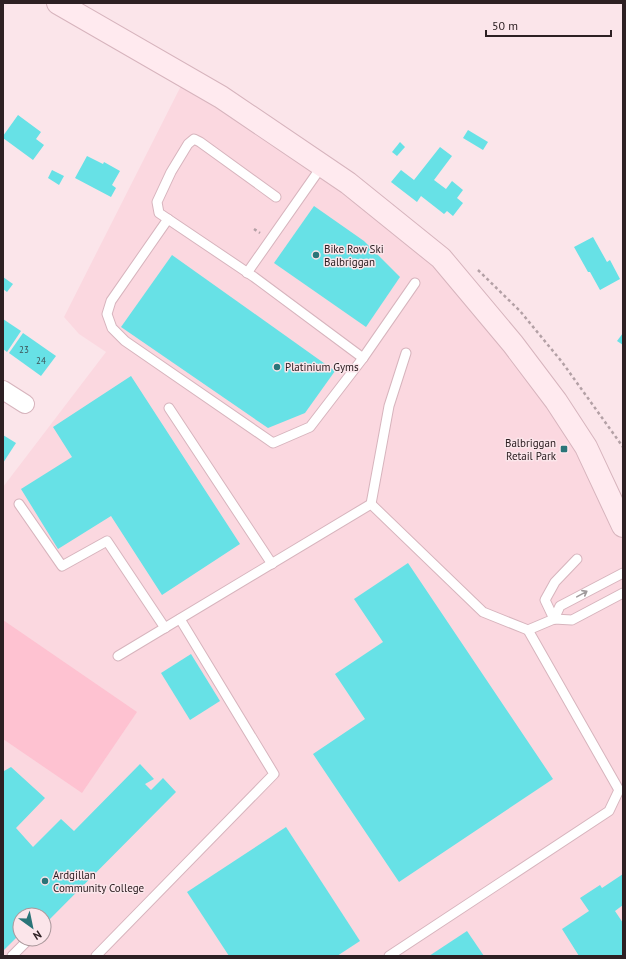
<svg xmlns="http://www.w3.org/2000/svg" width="626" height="959" viewBox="0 0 626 959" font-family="'PT Sans',sans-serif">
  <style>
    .built { fill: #fbd8e0; fill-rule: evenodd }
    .green { fill: #fec2d1 }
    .building { fill: #67e1e6 }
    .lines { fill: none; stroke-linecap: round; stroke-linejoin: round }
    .service-casing { stroke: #d7b4bd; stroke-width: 11 }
    .minor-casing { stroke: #d7b4bd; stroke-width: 20 }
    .secondary-casing { stroke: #d7b4bd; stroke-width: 24 }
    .path { stroke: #b3a0a5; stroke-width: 2.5; stroke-dasharray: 3 3; stroke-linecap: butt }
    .service { stroke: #fff; stroke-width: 9 }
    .minor { stroke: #fff; stroke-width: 18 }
    .secondary { stroke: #ffeaef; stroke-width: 22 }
    .oneway { stroke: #a09b9c }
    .poi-dot { fill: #2a7478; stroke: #fbe5ea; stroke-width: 1.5 }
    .labels { text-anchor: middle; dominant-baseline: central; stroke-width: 3; stroke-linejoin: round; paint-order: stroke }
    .number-label { font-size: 9px; fill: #3c5054 }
    .poi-label { font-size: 11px; fill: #2d2023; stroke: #fbe5ea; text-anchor: start }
  </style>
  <rect width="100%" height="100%" fill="#fbe5ea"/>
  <!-- built -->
  <path class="built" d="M186 76 441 258 513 344 623 526V956H3V487L106 352 79 334 64 317ZM20 915H44V939H20Z"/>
  <!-- green -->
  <path class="green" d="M3 620 137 712 82 793 3 739Z"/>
  <!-- building -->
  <g class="building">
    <path d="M18 115 41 132 36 139 44 145 33 160 3 138V136Z"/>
    <path d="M468 130 488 142 483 150 463 138Z"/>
    <path d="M400 142 405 147 397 156 392 152Z"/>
    <path d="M440 147 452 156 434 180 446 189 452 181 463 190 457 198 463 203 453 216 447 211 444 214 421 196 417 202 391 182 401 170 414 180Z"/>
    <path d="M87 156 103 164 104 162 120 171 112 185 116 188 111 197 75 178Z"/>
    <path d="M52 170 64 176 59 185 48 178Z"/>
    <path d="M314 206 364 241 400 277 366 327 274 263Z"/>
    <path d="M593 237 607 262 610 260 620 279 600 290 590 272H588L574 247Z"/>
    <path d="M172 255 335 371 305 413 268 428 121 327Z"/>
    <path d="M3 277 13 284 7 292 3 289Z"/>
    <path d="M3 319 21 331 7 352 3 349Z"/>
    <path d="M23 333 56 356 41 376 9 353Z"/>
    <path d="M623 333V345L617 341Z"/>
    <path d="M131 376 240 544 162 595 111 516 58 549 21 489 72 457 53 427Z"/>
    <path d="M3 435 16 443 3 463Z"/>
    <path d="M408 563 553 779 399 882 313 754 365 719 335 674 383 642 354 599Z"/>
    <path d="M191 654 220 701 190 720 161 673Z"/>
    <path d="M140 764 154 779 145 784 151 790 163 778 176 792 44 925V915H20V934L3 951V770L4 771 11 767 45 798 16 828 33 847 61 819 74 831Z"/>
    <path d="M286 827 360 941 337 956H229L187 892Z"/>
    <path d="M623 874V905L615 911 623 923V956H579L562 929 589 911 580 898 600 885 602 888Z"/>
    <path d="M467 931 484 956H429Z"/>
  </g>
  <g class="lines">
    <defs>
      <g id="service">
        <path d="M276 197 200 142 194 139 188 144 171 172 157 202 159 213 254 277 363 358"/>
        <path d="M168 219 111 301 107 314 112 328 125 341 273 443 310 427 363 358 415 283"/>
        <path d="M247 273 322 166"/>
        <path d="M169 408 272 564"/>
        <path d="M19 504 62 566 107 541 165 628"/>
        <path d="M371 504 389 406 406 353"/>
        <path d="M554 619 560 606 623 573"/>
        <path d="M554 619 545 600 555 582 577 559"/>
        <path d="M118 656 371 504 483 612 528 630 554 619 572 620 623 593"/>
        <path d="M12 956 27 941"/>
        <path d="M96 956 274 774 180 619"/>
        <path d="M389 956 609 811 619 790 528 630"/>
      </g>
      <path id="minor" d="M3 390 25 404"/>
      <path id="secondary" d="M58 3 221 97 348 183 441 258 513 344 556 401 586 447 623 526"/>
    </defs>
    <!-- service casing -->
    <use href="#service" class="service-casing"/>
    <!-- minor casing -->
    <use href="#minor" class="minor-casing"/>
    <!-- secondary casing -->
    <use href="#secondary" class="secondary-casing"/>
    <!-- path -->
    <g class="path">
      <path d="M254 229 260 233"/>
      <path d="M478 270 520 311 562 362 623 447"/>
    </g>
    <!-- service -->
    <use href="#service" class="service"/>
    <!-- minor -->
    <use href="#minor" class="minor"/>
    <!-- secondary -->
    <use href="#secondary" class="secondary"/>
  </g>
  <!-- one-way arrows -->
  <defs><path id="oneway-shaft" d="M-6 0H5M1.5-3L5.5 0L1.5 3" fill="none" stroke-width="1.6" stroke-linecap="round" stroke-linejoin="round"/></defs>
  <use class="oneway" href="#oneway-shaft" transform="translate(582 594) rotate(-29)"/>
  <!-- markers -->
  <g class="poi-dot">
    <circle cx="316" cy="255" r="4"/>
    <circle cx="277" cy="367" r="4"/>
    <rect x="560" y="445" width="8" height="8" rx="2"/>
    <circle cx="45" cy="881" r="4"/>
  </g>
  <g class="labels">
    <!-- number labels -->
    <g class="number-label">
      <text x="24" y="349">23</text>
      <text x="41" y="360">24</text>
    </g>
    <!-- poi labels -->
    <g class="poi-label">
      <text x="324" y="249">Bike Row Ski<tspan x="324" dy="13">Balbriggan</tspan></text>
      <text x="285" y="367">Platinium Gyms</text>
      <text x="556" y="443" text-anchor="end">Balbriggan<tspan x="556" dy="13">Retail Park</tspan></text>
      <text x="53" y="875">Ardgillan<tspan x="53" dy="13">Community College</tspan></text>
    </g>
  </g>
  <!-- border -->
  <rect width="626" height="959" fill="none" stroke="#2d2023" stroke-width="8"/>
  <!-- north arrow -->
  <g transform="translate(32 927) rotate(147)"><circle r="19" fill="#fbe5ea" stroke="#a9969a"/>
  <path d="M0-3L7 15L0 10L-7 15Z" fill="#2a7478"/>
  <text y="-6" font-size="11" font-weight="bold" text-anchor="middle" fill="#2d2023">N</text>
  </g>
  <!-- scale -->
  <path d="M486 30v6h125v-6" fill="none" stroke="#2d2023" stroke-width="2"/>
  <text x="492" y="30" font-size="12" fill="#2d2023" stroke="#fbe5ea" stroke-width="3" paint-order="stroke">50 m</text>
</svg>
